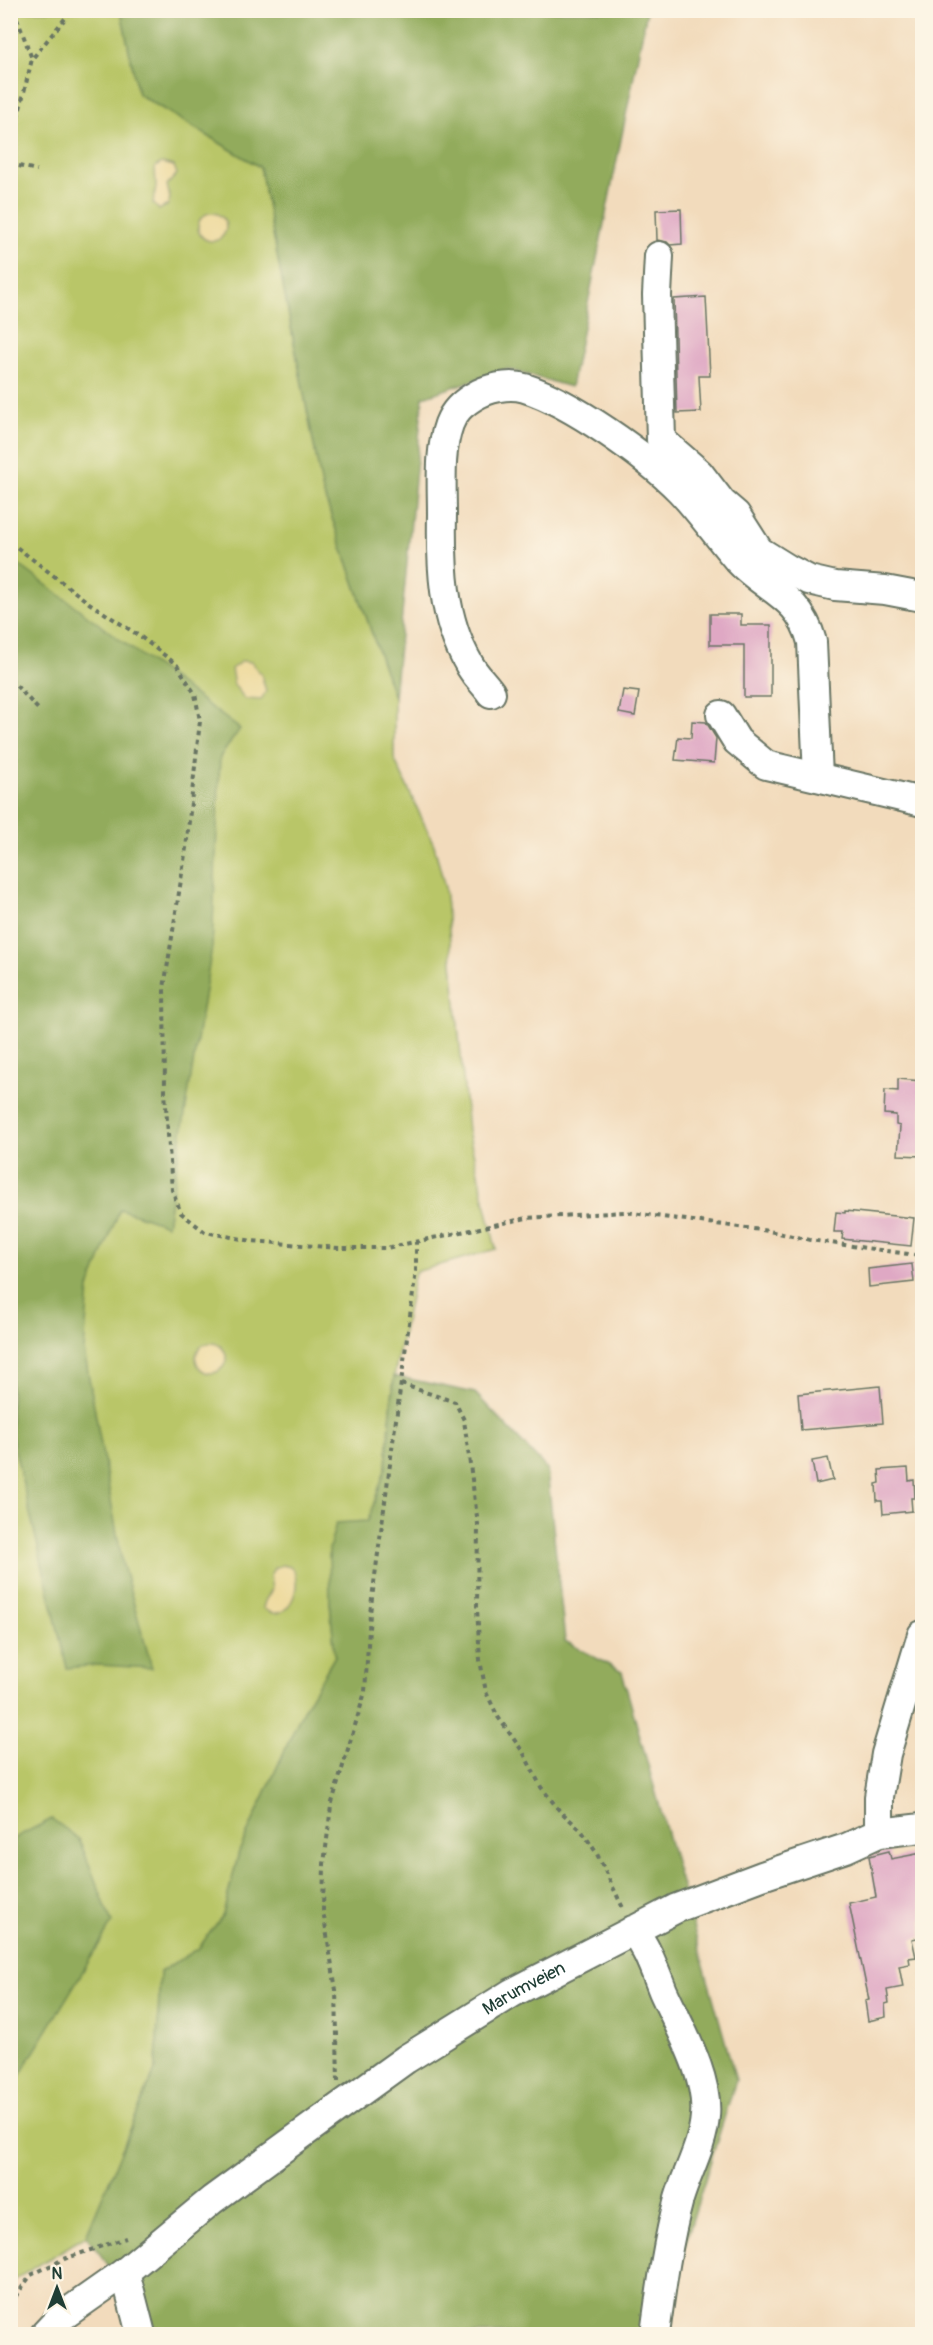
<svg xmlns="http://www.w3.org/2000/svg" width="933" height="2345" viewBox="0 0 933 2345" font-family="Pangolin,sans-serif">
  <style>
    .green { fill: #b9c668; stroke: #6c824e; stroke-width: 1.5 }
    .forest { fill: #92ab5c; stroke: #587448; stroke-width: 1.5 }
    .sand { fill: #eeda9e; stroke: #868c69; stroke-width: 1.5 }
    .building { fill: #dfa8c4 }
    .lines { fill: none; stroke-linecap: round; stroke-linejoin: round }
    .minor-casing { stroke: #697464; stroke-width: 32 }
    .path { stroke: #697464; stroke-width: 4; stroke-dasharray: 4.5 4.5; stroke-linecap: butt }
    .minor { stroke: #fff; stroke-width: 28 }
    .labels { text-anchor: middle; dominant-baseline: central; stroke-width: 5; stroke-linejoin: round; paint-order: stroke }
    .street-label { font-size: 18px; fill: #1f3d34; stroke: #fcf5e5 }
  </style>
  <rect width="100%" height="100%" fill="#fcf5e5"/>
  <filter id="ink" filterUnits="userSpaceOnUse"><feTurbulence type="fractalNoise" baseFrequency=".0167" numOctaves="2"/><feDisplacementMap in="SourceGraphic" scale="12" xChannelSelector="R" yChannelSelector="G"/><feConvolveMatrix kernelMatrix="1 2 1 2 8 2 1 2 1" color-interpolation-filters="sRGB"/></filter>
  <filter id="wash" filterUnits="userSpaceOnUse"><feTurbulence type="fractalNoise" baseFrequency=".008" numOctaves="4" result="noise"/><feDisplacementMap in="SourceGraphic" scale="24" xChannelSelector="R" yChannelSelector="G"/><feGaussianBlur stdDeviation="1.35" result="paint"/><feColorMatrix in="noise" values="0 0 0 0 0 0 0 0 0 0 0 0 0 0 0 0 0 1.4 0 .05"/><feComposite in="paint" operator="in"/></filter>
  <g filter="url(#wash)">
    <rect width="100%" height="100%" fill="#f2dbbc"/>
    <!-- green -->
    <path class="green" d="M121 10 138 94 260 167 323 492 394 697V758L434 845 445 888 468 1131 496 1249 415 1272 394 1376 386 1467 368 1521 330 1602 335 1656 302 1712 239 1852 223 1915 198 1949 160 1972 156 2068 86 2236 11 2282 10 11Z"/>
    <!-- forest -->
    <g class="forest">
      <path d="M121 11H647L571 387 507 369 423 397 394 697 323 492 260 167 138 94Z"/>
      <path d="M10 558 240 729 220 757 212 947 167 1225 120 1209 89 1288 84 1350 122 1562 152 1668 98 1665 67 1668 11 1434Z"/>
      <path d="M394 1376 475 1393 547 1469 565 1641 622 1672 736 2080 657 2334H161L86 2236 156 2068 160 1972 198 1949 223 1915 239 1852 302 1712 335 1656 330 1602 329 1549 336 1523 368 1521 386 1467Z"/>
      <path d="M52 1819 79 1839 112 1923 11 2090V1843L18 1836Z"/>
    </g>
    <!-- sand -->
    <g class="sand">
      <path d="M162 163 174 166 177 174 167 185 170 198 168 205 159 210 153 203 156 186 155 167Z"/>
      <circle cx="212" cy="227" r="14"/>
      <path d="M242 661 251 662 261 674 266 691 261 700 245 699 234 685 231 669Z"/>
      <circle cx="211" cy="1358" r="15"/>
      <path d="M282 1565 291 1567C306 1585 286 1628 263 1608L265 1601 272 1589 270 1576 274 1568Z"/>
    </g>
    <g id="blocks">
      <!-- building -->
      <g class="building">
        <path d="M681 209 682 244 670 245 667 242 657 240 656 210Z"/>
        <path d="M706 297 710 376H699L701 412 677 413 674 299Z"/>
        <path d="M710 614H741V625H771V697H744V645H710Z"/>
        <path d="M623 690 639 692 635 716 619 713Z"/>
        <path d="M692 721 706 722 716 738 714 763 675 760 678 737 691 738Z"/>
        <path d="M898 1079 922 1081V1156L898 1155 900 1126 896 1125V1115L884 1114 885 1090 898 1091Z"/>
        <path d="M845 1211 914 1218 911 1246 842 1239 843 1232H834L836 1212 845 1213Z"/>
        <path d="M912 1264 914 1282 869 1287 868 1269Z"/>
        <path d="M880 1386 883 1423 801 1430 798 1394Z"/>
        <path d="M828 1458 833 1480 816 1484 812 1461Z"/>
        <path d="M908 1468 909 1481 914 1480 915 1498H911L912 1511 883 1514 882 1501H877L876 1484 880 1483 879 1470Z"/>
        <path d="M889 1851 891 1859 922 1853V1891L919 1892 922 1909V1937L912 1939 916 1957 909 1958 910 1964 899 1966 903 1987 887 1990 889 2003 885 2004 886 2017 868 2021 865 2001 869 2000 849 1903 876 1897 869 1856Z"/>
      </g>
    </g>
  </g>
  <g filter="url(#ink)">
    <use href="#blocks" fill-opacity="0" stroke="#697464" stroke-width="1.5"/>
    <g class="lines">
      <defs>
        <g id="minor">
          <path d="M659 256 657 295 661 440 699 473 722 503 736 515 759 551 788 569 809 580 835 586 885 590 922 597"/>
          <path d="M491 693C484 683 474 674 469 664 442 618 441 565 442 514 442 484 439 452 449 424 454 411 462 404 473 397 487 388 509 383 525 388 572 403 645 455 680 490 701 512 718 537 738 560 768 592 799 594 812 642L818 777"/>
          <path d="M721 715 737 741 766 765 922 802"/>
          <path d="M879 1833V1797L886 1754 922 1635"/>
          <path d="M633 1930C647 1947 655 1971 663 1991 679 2027 709 2076 705 2116 703 2145 687 2172 679 2199 667 2243 661 2290 655 2334"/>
          <path d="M125 2272 141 2334"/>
          <path id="s1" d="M45 2334 61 2317 125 2272 212 2200 338 2108 406 2059 512 1993 677 1908 762 1876 846 1848 879 1833 922 1828"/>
        </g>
      </defs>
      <!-- minor casing -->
      <use href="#minor" class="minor-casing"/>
      <!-- path -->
      <g class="path">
        <path d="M14 10 32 59"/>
        <path d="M10 134 19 113 32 59 72 10"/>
        <path d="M10 164 37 170"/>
        <path d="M10 542 89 603 141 637 177 665 195 694 200 721 186 848 164 988 165 1092 172 1190 181 1213 205 1232 252 1241 339 1248H386L527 1218 625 1212 769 1231 810 1240 922 1256"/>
        <path d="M10 679 38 709"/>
        <path d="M401 1384 455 1402 464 1420 478 1524 477 1608 480 1660 486 1692 498 1717 523 1752 541 1787 559 1810 581 1830 596 1852 624 1910"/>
        <path d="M338 2081 336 1990 323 1911 324 1864 331 1806 365 1692 370 1613 416 1271V1242"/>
        <path d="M10 2304 31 2275 64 2259 126 2238"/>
      </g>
      <!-- minor -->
      <use href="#minor" class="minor"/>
    </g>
  </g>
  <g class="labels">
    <!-- street labels -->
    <g class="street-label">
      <text stroke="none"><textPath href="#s1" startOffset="592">Marumveien</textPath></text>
    </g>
  </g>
  <!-- margin -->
  <rect width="933" height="2345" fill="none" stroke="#fcf5e5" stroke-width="36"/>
  <!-- north arrow -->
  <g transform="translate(57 2288)" stroke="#fcf5e5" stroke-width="4.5" paint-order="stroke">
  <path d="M0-4.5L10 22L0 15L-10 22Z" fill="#1f3d34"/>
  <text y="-9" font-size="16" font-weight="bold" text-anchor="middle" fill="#1f3d34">N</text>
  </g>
</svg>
